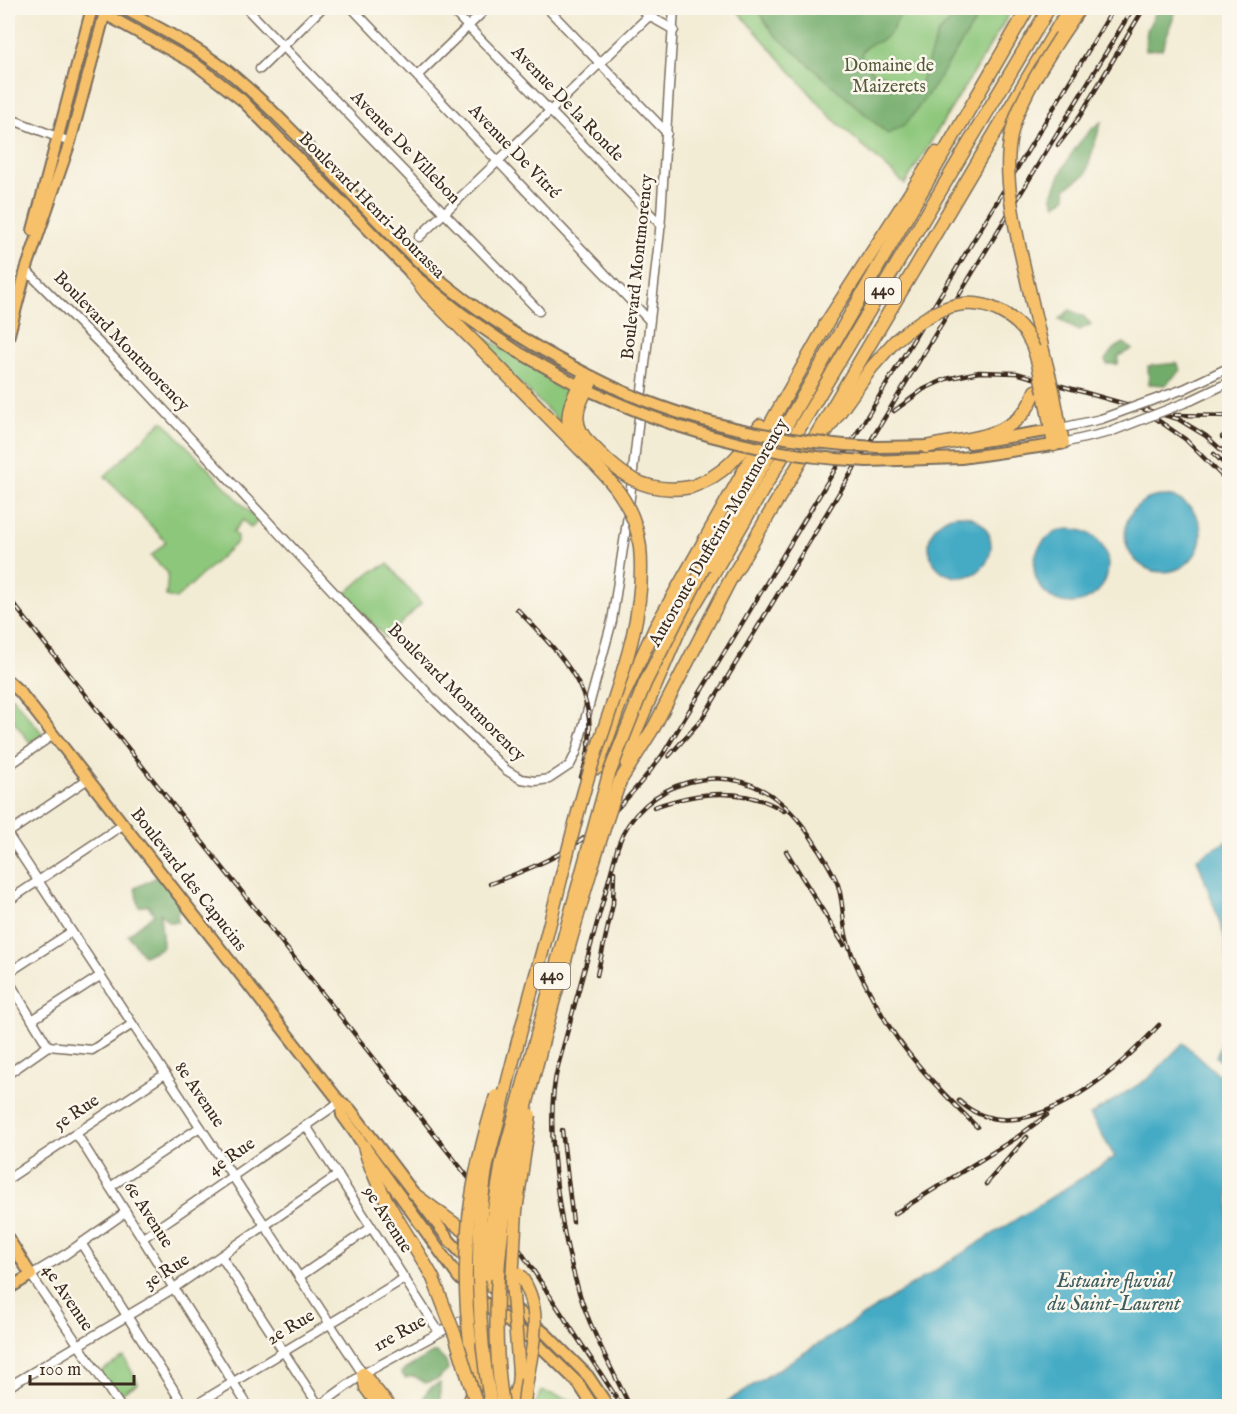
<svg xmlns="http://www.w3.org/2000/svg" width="1237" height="1414" viewBox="0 0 1237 1414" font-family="'IM FELL English',serif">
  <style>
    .green { fill: #8dc77b; stroke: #64784c; stroke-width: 1.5 }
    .forest { fill: #72ac6b; stroke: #566b44; stroke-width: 1.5 }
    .water { fill: #45abc5; stroke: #406a72; stroke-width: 1.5 }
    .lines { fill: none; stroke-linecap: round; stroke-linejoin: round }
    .minor-casing { stroke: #7b6e5e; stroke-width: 11 }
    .major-casing { stroke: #7b6e5e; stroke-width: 14 }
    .highway-casing { stroke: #7b6e5e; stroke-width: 15 }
    .minor { stroke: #fff; stroke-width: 8 }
    .major { stroke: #f6c16b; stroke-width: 10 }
    .highway { stroke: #f6c16b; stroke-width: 12 }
    .rail-casing { stroke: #3b2a1e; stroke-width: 4.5 }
    .rail { stroke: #fbf7ec; stroke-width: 2; stroke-dasharray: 7; stroke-linecap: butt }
    .minor-bridge-casing { stroke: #7b6e5e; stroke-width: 11; stroke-linecap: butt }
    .major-bridge-casing { stroke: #7b6e5e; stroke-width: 14; stroke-linecap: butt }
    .highway-bridge-casing { stroke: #7b6e5e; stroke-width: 15; stroke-linecap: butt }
    .minor-bridge { stroke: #fff; stroke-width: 8 }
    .major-bridge { stroke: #f6c16b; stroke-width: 10 }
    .highway-bridge { stroke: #f6c16b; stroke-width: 12 }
    .labels { text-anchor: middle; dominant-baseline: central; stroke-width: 5; stroke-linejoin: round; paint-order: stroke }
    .shield { fill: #fbf7ec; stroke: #75685c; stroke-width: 1.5 }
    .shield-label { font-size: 16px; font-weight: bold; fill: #3b2a1e }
    .park-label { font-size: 18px; fill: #54593a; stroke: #fbf7ec }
    .street-label { font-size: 18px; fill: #3b2a1e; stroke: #fbf7ec }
    .water-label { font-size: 20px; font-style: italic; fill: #3f5e61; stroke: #fbf7ec }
  </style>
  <rect width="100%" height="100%" fill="#fbf7ec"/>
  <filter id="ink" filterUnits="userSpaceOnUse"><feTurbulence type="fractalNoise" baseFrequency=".0167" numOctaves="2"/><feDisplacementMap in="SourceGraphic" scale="12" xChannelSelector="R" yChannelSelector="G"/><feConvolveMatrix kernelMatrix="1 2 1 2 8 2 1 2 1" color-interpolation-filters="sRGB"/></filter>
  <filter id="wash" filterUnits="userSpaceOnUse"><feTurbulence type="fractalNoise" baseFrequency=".008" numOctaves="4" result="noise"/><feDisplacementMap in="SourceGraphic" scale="24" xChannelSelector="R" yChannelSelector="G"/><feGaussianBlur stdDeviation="1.35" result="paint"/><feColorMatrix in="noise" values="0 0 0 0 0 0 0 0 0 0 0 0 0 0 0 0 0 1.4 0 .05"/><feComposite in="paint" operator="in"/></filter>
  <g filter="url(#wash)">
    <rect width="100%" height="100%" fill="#f3ecd5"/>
    <!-- green -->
    <g class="green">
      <path d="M735 8H1013L905 184 831 117Z"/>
      <path d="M470 328 570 390 565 427 468 332Z"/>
      <path d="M161 422H164L258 521 251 528 243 520 233 532 237 536V542L176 599 166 596 168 573 151 556 166 542 105 476Z"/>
      <path d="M388 564 421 604 386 638 345 594 369 573Z"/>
      <path d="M8 692 43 734 30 743 8 713Z"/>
      <path d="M124 1357 138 1383 115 1398 98 1373Z"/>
      <path d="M542 1391 578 1402 580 1406H534Z"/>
    </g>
    <!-- forest -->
    <g class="forest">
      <path d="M756 8H908C896 14 896 30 886 37 876 46 865 41 861 56L873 72 913 87 920 84 938 33 966 8H984L934 86 906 124 888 134 773 33Z"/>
      <path d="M1158 8H1177L1162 49 1145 50 1147 30Z"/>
      <path d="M1101 122 1086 174 1066 188V197L1056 205 1052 196C1061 169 1077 138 1101 122Z"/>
      <path d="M1070 310 1083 316 1091 324 1078 331 1059 319Z"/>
      <path d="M1124 343 1132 349 1119 356 1118 364H1107L1105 360 1113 349Z"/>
      <path d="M1177 363 1181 370 1165 385 1149 384 1148 366Z"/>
      <path d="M161 875 182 908 177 914 178 922H169L160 913 163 947 144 956 128 935 154 914 148 905 139 907 135 888Z"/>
      <path d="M432 1353H437L446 1362 448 1370 438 1379 425 1383 414 1376 405 1378 401 1372Z"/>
      <path d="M440 1383V1405L424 1406C421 1395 429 1387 440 1383Z"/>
    </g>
    <!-- water -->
    <g class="water">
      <circle cx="1163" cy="534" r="38"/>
      <circle cx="960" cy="546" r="31"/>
      <circle cx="1071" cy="566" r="37"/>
      <path d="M1229 840V969L1224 935 1197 858Z"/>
      <path d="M1229 1021 1230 1069H1229L1216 1057Z"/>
      <path d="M1183 1043 1229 1084V1406H720L1115 1157 1090 1115 1149 1078Z"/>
    </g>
  </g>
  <g filter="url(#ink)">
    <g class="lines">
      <defs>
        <g id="minor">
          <path d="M246 8 539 311"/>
          <path d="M352 8 649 320"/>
          <path d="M450 8 661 225"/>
          <path d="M547 8 667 133"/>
          <path d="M640 8 649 16 674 30"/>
          <path d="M260 69 322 8"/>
          <path d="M418 75 487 8"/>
          <path d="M8 118 70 142"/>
          <path d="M419 237 649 16"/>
          <path d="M26 270 138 382 437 703 506 770 521 779 535 781 549 779 570 765 576 753 612 621 628 515 660 231 674 8"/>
          <path d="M1184 389 1230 367"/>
          <path d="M1192 400 1230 382"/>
          <path d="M1061 428 1101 419"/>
          <path d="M1063 443 1110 432"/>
          <path d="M8 766 53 735"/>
          <path d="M8 833 88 779"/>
          <path d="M8 835 363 1374"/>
          <path d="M8 901 124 824"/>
          <path d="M8 973 71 932"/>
          <path d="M8 980 48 1046"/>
          <path d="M32 1020 100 976"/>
          <path d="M8 1074 48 1046 92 1050 131 1025"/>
          <path d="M306 1126 439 1332"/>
          <path d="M76 1133 248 1406"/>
          <path d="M8 1179 165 1074"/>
          <path d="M110 1187 200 1127"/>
          <path d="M143 1238 340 1102"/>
          <path d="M81 1243 184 1406"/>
          <path d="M221 1256 319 1406"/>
          <path d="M299 1277 372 1227"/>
          <path d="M8 1387 174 1288 338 1175"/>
          <path d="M120 1406 31 1275 66 1254 126 1212"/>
          <path d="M194 1406 405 1278"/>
          <path d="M319 1406 363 1374 470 1316"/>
        </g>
        <g id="major">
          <path d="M94 8 194 63 242 100 411 273 462 314 518 352 579 386 620 404"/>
          <path d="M123 8C160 29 202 49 235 77 301 133 355 202 418 261 477 315 551 358 624 392"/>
          <path d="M33 230 92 8"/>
          <path d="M8 338 26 270 70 142 106 9"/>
          <path d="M970 443 1059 429"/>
          <path d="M877 447 934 446"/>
          <path d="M867 461 961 458 1060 444"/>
          <path d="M8 681 20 692 340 1102 350 1109 450 1241 501 1297 546 1334 588 1376 608 1406"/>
          <path d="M340 1102 342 1115 459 1278 489 1307 539 1345 578 1383 593 1406"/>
          <path d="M8 1238 31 1275 8 1289"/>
        </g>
        <g id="highway">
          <path d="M1061 36 1080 8"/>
          <path d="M1019 245 1043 351"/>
          <path d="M411 273 427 294 579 448"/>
          <path d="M825 325 936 153"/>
          <path d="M1053 390 1063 443"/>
          <path d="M1044 392 1054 445"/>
          <path d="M827 430 872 367 895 341"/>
          <path d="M585 438C568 416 583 398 593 378"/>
          <path d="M573 440C561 415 574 395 585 374"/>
          <path d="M926 447C968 437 1020 440 1035 391"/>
          <path d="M691 487C725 475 741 454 760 425"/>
          <path d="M704 567 1028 8"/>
          <path d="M626 763 636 731 679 631 1049 8"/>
          <path d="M597 768 621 701 655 628 829 320"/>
          <path d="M620 781 654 727 729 582 1069 8"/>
          <path d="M364 1146C377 1196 409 1234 433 1278"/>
          <path d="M414 1194 474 1238"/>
          <path d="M363 1374 389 1406"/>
          <path d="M363 1374 366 1388 379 1406"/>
          <path d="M468 1406 476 1384 470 1341"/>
          <path d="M510 1406 518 1385 519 1373"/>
        </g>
      </defs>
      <!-- minor casing -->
      <use href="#minor" class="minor-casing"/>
      <!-- major casing -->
      <use href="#major" class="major-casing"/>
      <!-- highway casing -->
      <use href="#highway" class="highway-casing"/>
      <!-- minor -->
      <use href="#minor" class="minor"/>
      <!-- major -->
      <use href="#major" class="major"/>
      <!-- highway -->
      <use href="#highway" class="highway"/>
      <defs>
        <g id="rail">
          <path d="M1058 145 1078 119 1144 8"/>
          <path d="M894 411 924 389 946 379 979 372 1016 373 1178 419 1206 436 1230 458"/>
          <path d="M1175 415 1230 416"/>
          <path d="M1152 416 1185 439 1230 484"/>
          <path d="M1222 437 1230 432"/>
          <path d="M1214 454 1230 469"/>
          <path d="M8 597 491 1206 622 1406"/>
          <path d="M517 609C567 661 609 700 581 777"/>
          <path d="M669 756 702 719 1133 8"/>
          <path d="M654 807C696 792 744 786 784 811"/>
          <path d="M786 851 844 945"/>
          <path d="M490 884C517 873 546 863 571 847 607 824 638 788 663 754L1114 8"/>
          <path d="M597 975 613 904 614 872"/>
          <path d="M959 1101C1021 1157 1117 1071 1159 1025"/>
          <path d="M562 1130 573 1222"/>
          <path d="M986 1184 1027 1137"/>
          <path d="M894 1214 1016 1138 1047 1115"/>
          <path d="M630 1406C615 1376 599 1346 587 1315 563 1254 542 1129 558 1066L618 846C628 815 657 790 689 782 748 768 787 798 816 845 824 858 833 871 838 885 844 904 842 924 848 943 855 966 867 988 879 1009 903 1054 941 1091 977 1127"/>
        </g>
      </defs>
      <!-- rail casing -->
      <use href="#rail" class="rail-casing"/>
      <!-- rail -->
      <use href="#rail" class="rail"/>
      <defs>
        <g id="minor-bridge">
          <path d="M1101 419 1184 389"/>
          <path d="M1110 432 1192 400"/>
        </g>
        <g id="major-bridge">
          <path d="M624 392C704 427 791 443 877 447"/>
          <path d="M620 404C697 437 783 458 867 461"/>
        </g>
        <g id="highway-bridge">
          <path d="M1019 245C998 143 1005 123 1061 36"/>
          <path d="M895 341C924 316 960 291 999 311 1011 317 1023 326 1029 339 1038 354 1040 375 1044 392"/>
          <path d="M1043 351 1053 390"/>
          <path d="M585 438C617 471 640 496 691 487"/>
          <path d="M488 1274 492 1222 502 1162 609 774 645 683 704 567"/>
          <path d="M519 1274C550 1316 526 1360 524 1406"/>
          <path d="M433 1278 455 1335 477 1406"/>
          <path d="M470 1341C459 1253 470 1179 496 1096"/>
          <path d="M519 1373 512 1282 516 1211 530 1115"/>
          <path d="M490 1400C478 1332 475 1245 485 1176 488 1155 495 1134 500 1113 513 1058 528 1003 543 949 558 894 570 838 586 784 608 708 648 628 640 547 635 503 608 477 579 448"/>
          <path d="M503 1406C481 1268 517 1136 553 1003 574 929 594 854 620 781"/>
        </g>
      </defs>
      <!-- minor-bridge casing -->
      <use href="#minor-bridge" class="minor-bridge-casing"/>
      <!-- major-bridge casing -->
      <use href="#major-bridge" class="major-bridge-casing"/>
      <!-- highway-bridge casing -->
      <use href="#highway-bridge" class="highway-bridge-casing"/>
      <!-- minor-bridge -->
      <use href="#minor-bridge" class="minor-bridge"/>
      <!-- major-bridge -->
      <use href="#major-bridge" class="major-bridge"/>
      <!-- highway-bridge -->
      <use href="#highway-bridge" class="highway-bridge"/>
    </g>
  </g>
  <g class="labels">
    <!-- shield labels -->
    <g class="shield">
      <rect x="865" y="278" width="36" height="26" rx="4.5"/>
      <rect x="534" y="963" width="36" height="26" rx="4.5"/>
    </g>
    <g class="shield-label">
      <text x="883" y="291">440</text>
      <text x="552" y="976">440</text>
    </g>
    <!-- park labels -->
    <g class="park-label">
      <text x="889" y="66">Domaine de<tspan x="889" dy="21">Maizerets</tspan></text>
    </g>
    <!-- street labels -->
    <g class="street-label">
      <text transform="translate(567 104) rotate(46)">Avenue De la Ronde</text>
      <text transform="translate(405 148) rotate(46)">Avenue De Villebon</text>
      <text transform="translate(514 152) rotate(46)">Avenue De Vitré</text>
      <text transform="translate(371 206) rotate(45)">Boulevard Henri-Bourassa</text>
      <text transform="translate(638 267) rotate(-84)">Boulevard Montmorency</text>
      <text transform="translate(121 342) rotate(46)">Boulevard Montmorency</text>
      <text transform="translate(719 533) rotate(-60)">Autoroute Dufferin-Montmorency</text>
      <text transform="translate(456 693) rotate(45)">Boulevard Montmorency</text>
      <text transform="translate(188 880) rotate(52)">Boulevard des Capucins</text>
      <text transform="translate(199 1095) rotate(56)">8e Avenue</text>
      <text transform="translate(77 1113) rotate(-34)">5e Rue</text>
      <text transform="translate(232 1157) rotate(-35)">4e Rue</text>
      <text transform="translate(148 1215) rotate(57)">6e Avenue</text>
      <text transform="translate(387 1220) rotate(57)">9e Avenue</text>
      <text transform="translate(167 1272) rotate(-33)">3e Rue</text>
      <text transform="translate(67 1298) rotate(56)">4e Avenue</text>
      <text transform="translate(291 1328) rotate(-31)">2e Rue</text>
      <text transform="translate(400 1334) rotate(-29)">1re Rue</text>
    </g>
    <!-- water labels -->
    <g class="water-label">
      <text x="1114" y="1281">Estuaire fluvial<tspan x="1114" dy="23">du Saint-Laurent</tspan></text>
    </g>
  </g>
  <!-- margin -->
  <rect width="1237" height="1414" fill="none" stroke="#fbf7ec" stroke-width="30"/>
  <!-- scale -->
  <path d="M30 1375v9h104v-9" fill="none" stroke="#3b2a1e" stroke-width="3"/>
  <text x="39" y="1375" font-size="18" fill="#3b2a1e" stroke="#fbf7ec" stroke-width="4.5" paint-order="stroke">100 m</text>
</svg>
